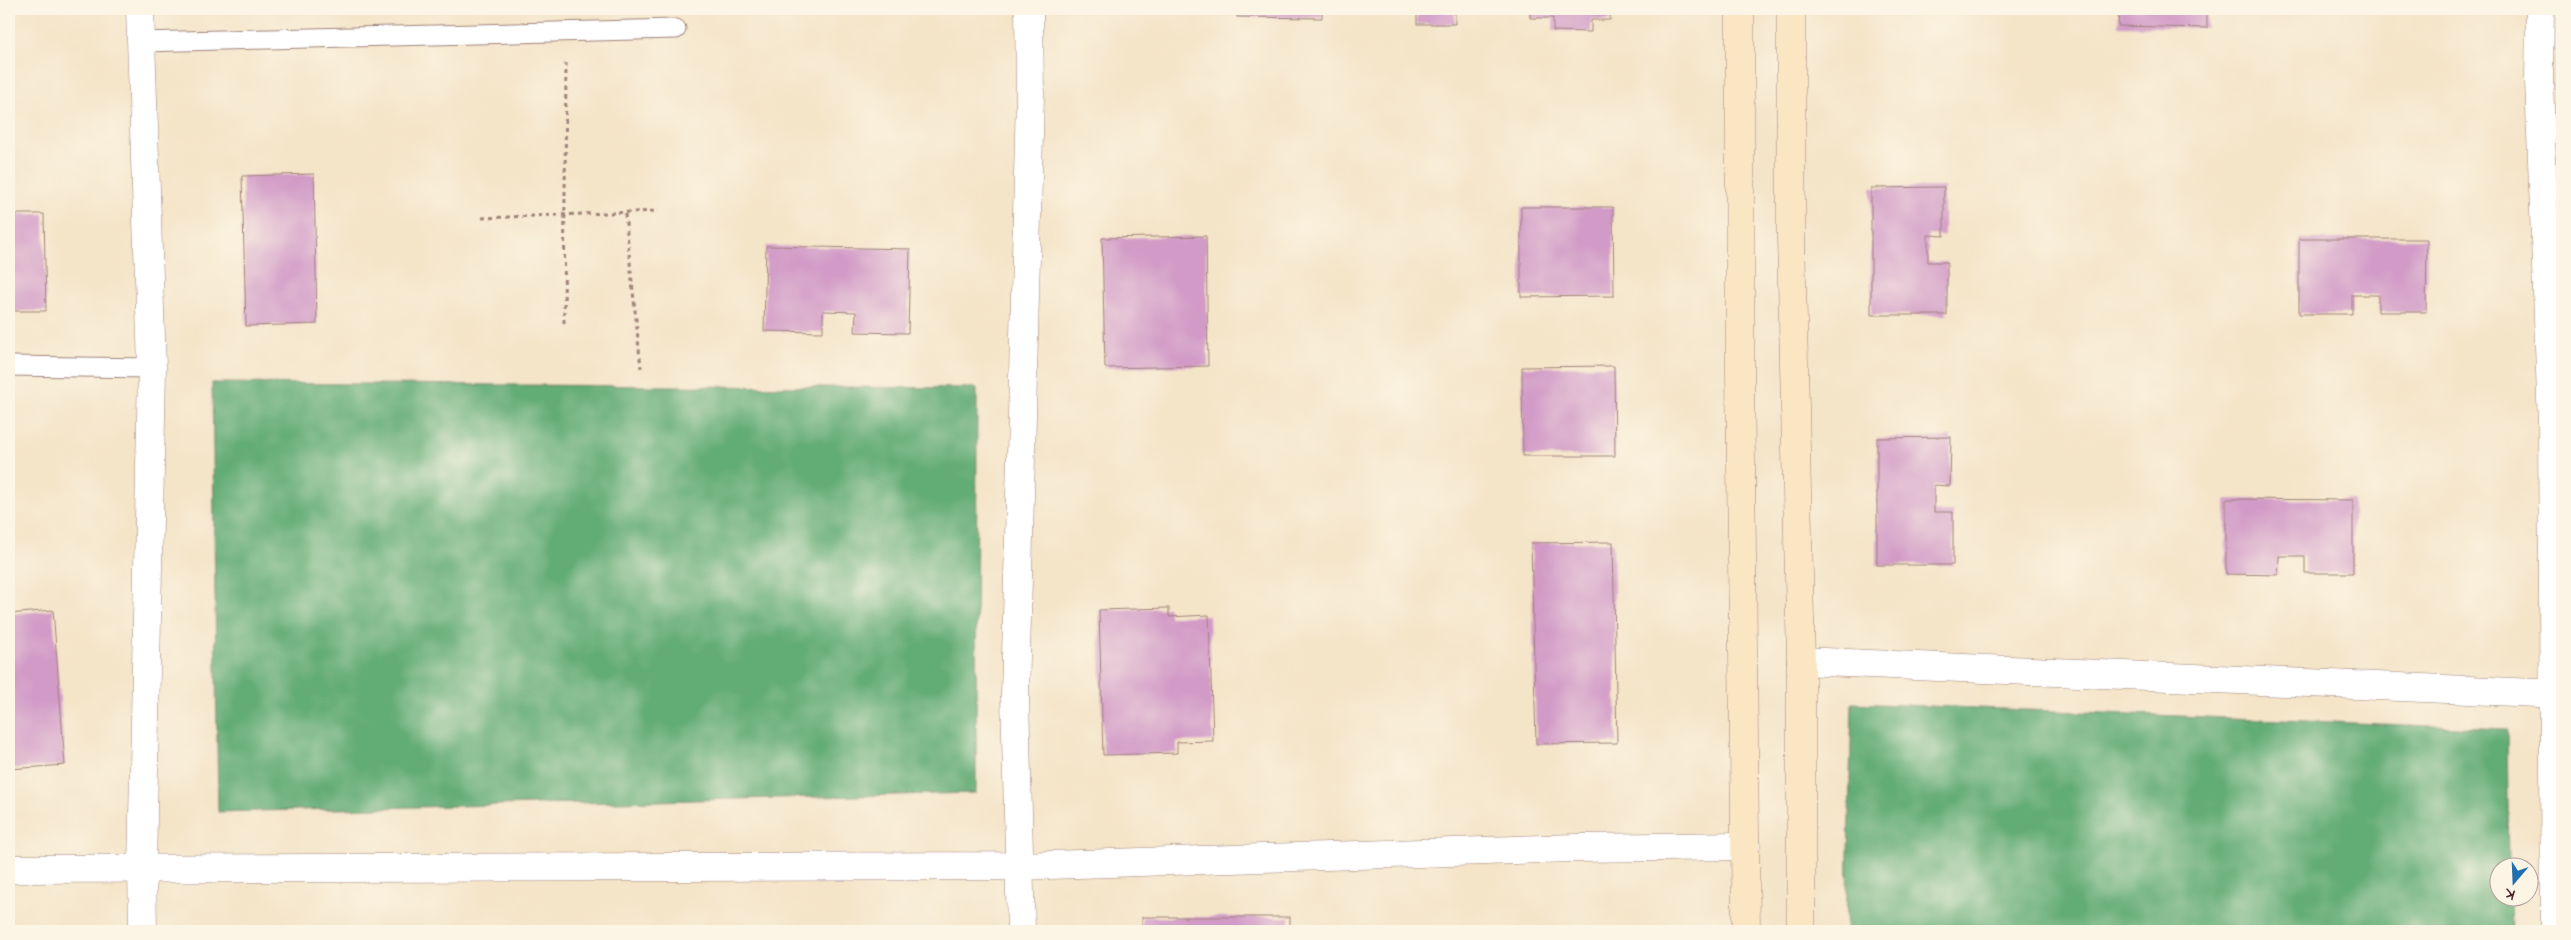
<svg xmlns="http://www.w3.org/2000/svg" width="2571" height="940" viewBox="0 0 2571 940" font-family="Mynerve,sans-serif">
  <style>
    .forest { fill: #62ac74; stroke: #566650 }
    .building { fill: #d29bc7 }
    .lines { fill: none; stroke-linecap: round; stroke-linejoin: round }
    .service-casing { stroke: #9f827a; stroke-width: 21 }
    .minor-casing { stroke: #9f827a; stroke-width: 29 }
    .secondary-casing { stroke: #9f827a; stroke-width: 29 }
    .path { stroke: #9f827a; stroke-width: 3; stroke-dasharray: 4 4; stroke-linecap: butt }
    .service { stroke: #fff; stroke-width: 19 }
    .minor { stroke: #fff; stroke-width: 28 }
    .secondary { stroke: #fbe6c4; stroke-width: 28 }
  </style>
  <rect width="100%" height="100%" fill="#fcf5e5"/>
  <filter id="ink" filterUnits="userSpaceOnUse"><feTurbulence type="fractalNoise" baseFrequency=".02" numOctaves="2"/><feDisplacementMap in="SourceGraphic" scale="10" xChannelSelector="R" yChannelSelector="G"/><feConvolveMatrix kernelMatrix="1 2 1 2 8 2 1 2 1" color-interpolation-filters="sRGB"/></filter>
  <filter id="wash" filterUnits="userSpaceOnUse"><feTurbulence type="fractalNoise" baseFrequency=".0096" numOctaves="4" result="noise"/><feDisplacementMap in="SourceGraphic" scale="20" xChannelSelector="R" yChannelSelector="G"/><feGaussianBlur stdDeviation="1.12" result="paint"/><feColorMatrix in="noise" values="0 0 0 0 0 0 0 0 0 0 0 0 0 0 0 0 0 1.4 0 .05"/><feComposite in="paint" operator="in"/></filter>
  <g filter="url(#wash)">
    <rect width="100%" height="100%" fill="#f4e4c8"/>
    <!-- forest -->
    <g class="forest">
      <path d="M212 383 977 388 976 793 218 812Z"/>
      <path d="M1852 703 2507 729 2509 867 2498 868V898H2510L2511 931H1846Z"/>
    </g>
    <g id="blocks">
      <!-- building -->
      <g class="building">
        <path d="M1237 9H1322V18L1237 17Z"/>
        <path d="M1394 9H1474V12H1455V24H1417V11H1394Z"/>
        <path d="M1530 9H1610V20H1591V32L1553 31V18H1530Z"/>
        <path d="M2119 9H2207V28L2118 26Z"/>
        <path d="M314 174 317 324 246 326 242 176Z"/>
        <path d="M1944 187V236L1928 235V262H1947V315H1871V188Z"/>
        <path d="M1521 207H1613L1614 296 1521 297Z"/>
        <path d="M9 214H44L46 311H9Z"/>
        <path d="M1206 236 1208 366 1105 368 1102 238Z"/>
        <path d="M2299 239H2427L2426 312H2378V295H2352V314H2299Z"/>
        <path d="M766 246 910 249 908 333 855 332 856 312 823 311V332L764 331Z"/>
        <path d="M1614 366 1615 456H1523L1522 367Z"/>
        <path d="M1951 437 1950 486 1934 485V512H1953V565H1877V438Z"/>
        <path d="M2226 499 2353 500V573H2305V556H2279L2278 575 2226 574Z"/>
        <path d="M1613 542 1617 743 1536 744 1531 543Z"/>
        <path d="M1169 608V617L1209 615 1213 741 1177 742V753L1103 755 1099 610Z"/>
        <path d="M53 610 65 765 9 769V614Z"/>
        <rect x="1142" y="917" width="148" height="14"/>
      </g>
    </g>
  </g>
  <g filter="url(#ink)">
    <use href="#blocks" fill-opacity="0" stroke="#9f827a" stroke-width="1"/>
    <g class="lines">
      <defs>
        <g id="service">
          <path d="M141 42 676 29"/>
          <path d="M9 366 152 368"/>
        </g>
        <g id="minor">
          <path d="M140 9 152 368 142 869 143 931"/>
          <path d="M2540 9 2539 81 2552 424 2555 931"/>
          <path d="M1801 661 2562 694"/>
          <path d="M9 869 1019 866 1575 848 1746 846"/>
          <path d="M1021 931 1015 697 1030 95 1029 9"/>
        </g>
        <g id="secondary">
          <path d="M1740 9V369L1746 931"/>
          <path d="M1791 9V237L1801 661V931"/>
        </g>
      </defs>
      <!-- service casing -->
      <use href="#service" class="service-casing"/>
      <!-- minor casing -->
      <use href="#minor" class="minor-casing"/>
      <!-- secondary casing -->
      <use href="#secondary" class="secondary-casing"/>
      <!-- path -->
      <g class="path">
        <path d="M625 214 641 368"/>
        <path d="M482 218 658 211"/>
        <path d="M564 323 566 60"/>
      </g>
      <!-- service -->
      <use href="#service" class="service"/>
      <!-- minor -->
      <use href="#minor" class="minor"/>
      <!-- secondary -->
      <use href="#secondary" class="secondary"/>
    </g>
  </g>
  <!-- margin -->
  <rect width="2571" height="940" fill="none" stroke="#fcf5e5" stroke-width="30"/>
  <!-- north arrow -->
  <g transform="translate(2514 882) rotate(199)"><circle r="24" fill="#fcf5e5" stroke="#b59f9b"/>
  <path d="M0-4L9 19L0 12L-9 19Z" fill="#1f6fb2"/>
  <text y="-8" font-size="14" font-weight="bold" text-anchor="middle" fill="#4a1f2b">K</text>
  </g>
</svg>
